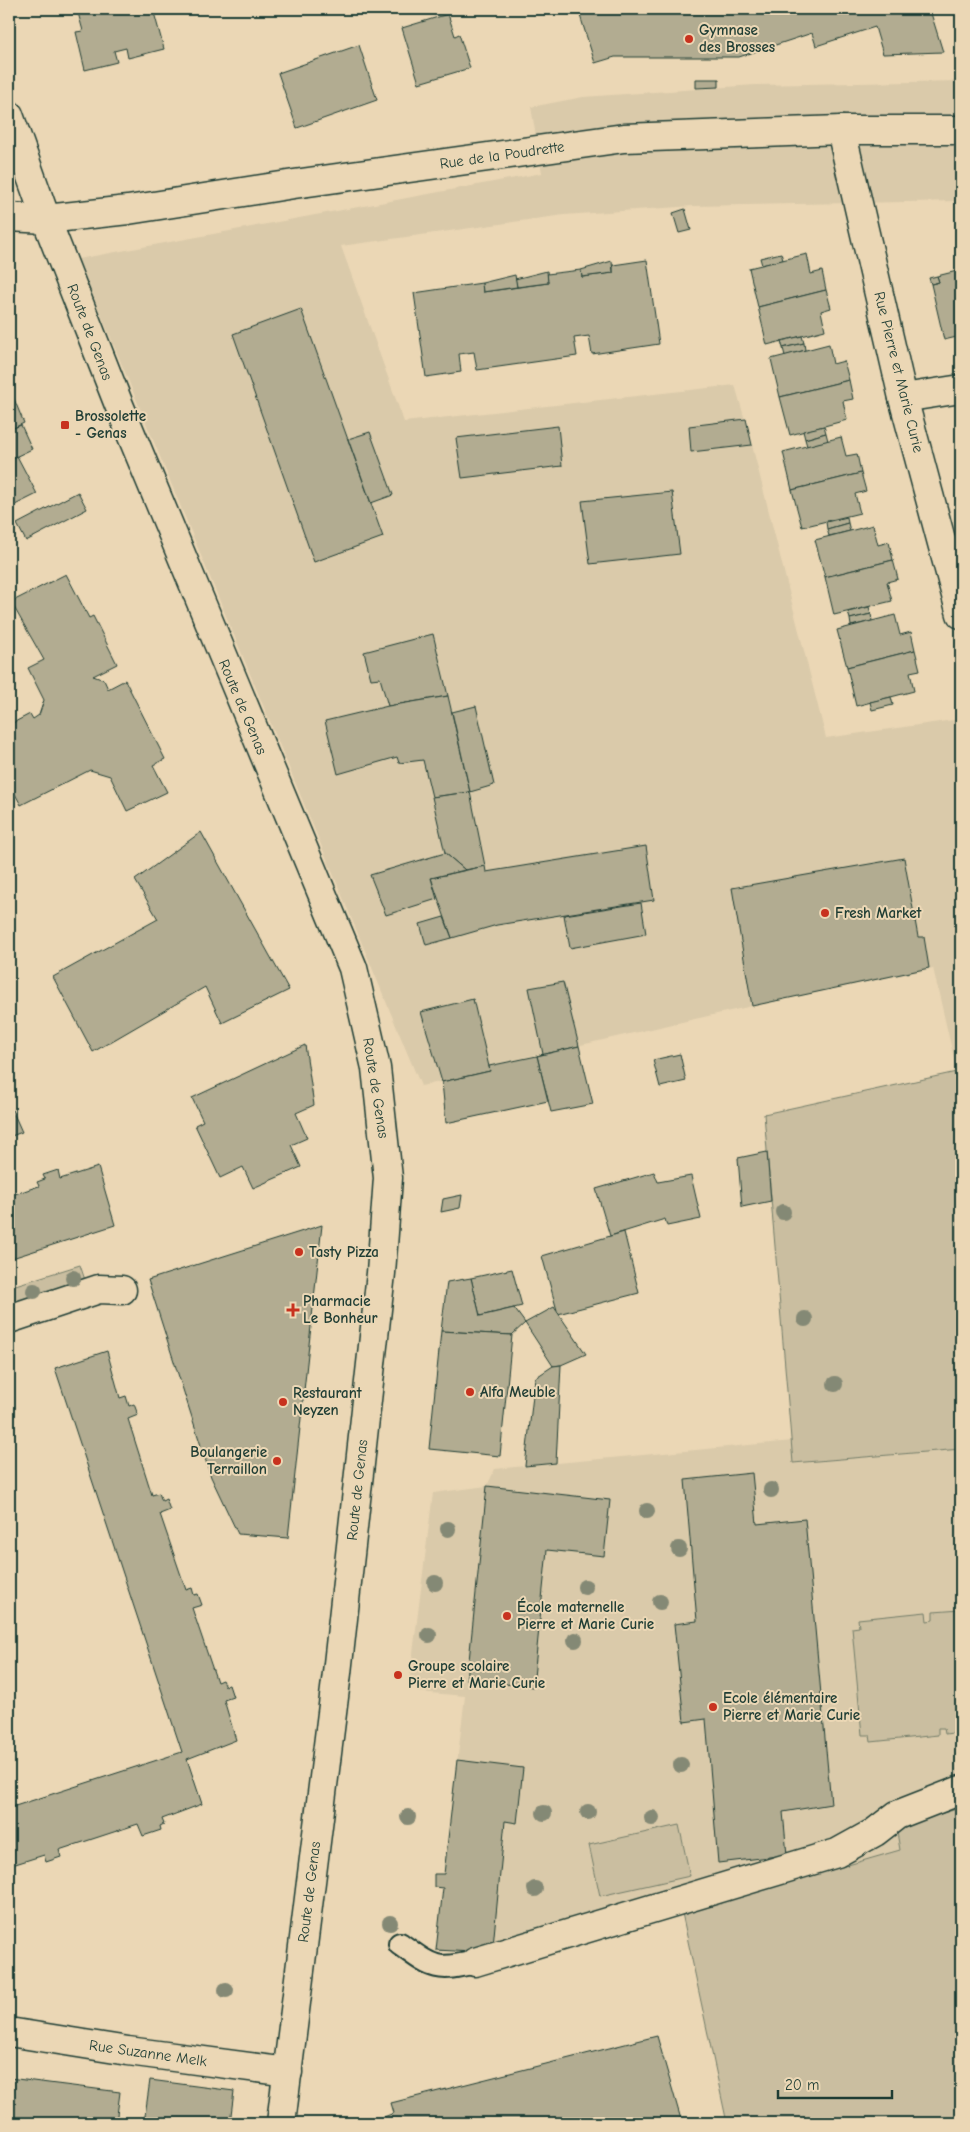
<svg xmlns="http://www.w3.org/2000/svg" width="970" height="2132" viewBox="0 0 970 2132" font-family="'Comic Neue',sans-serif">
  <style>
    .built { fill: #dacaaa }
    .green { fill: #cabea0; stroke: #747e6a }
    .building { fill: #b2ac91; stroke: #1f3d34 }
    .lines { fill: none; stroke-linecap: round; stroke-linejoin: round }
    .lane-casing { stroke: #1f3d34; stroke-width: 26 }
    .street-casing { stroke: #1f3d34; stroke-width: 31 }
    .secondary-casing { stroke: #1f3d34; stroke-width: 31 }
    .lane { stroke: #ebd7b5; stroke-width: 22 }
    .street { stroke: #ebd7b5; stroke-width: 28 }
    .secondary { stroke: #ebd7b5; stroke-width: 28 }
    .tree { fill: #848974 }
    .poi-dot { fill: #c8321e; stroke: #ebd7b5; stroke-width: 2 }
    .labels { text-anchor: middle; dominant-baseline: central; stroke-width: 4; stroke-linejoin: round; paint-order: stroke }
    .poi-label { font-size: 15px; font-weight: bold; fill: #1f3d34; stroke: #ebd7b5; text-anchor: start }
    .street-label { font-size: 15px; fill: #1f3d34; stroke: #ebd7b5 }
  </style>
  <rect width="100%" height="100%" fill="#ebd7b5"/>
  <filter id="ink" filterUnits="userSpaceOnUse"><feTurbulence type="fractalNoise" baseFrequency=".02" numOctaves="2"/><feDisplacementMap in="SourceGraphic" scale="10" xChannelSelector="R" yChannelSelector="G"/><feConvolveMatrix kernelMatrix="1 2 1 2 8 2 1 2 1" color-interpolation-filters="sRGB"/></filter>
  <g filter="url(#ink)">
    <!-- built -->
    <g class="built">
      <path d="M961 81V201L693 206 564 215 341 246 404 422 735 385 752 445 826 738 961 719V1071L957 1072 933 968 752 1006 489 1066 490 1071 421 1086 78 259 542 173 531 107 583 97 755 85Z"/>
      <path d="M792 1441 794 1463 961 1449V1808L896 1826 900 1850 795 1880 472 1952 436 1950 443 1888 434 1887V1874H444L465 1696 419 1692 410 1677 433 1493 487 1486 495 1469Z"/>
    </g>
    <!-- green -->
    <g class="green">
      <path d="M961 1071V1449L793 1463 764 1114Z"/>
      <path d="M80 1265 87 1286 16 1309 9 1287Z"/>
      <path d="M961 1610V1732L945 1734 944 1728H938V1735L871 1742 870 1735H862L852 1628 859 1627 858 1619 926 1612 927 1621 933 1620V1612Z"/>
      <path d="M961 1808V2123H727L682 1913 900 1850 896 1826Z"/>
      <path d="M679 1825 690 1876 600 1896 589 1845Z"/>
    </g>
    <!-- building -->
    <g class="building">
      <path d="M77 9H153L164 49 128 58 126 48 114 51 117 62 85 70 76 32 83 31Z"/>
      <path d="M203 9H220L204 13Z"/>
      <path d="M578 9H933L930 10 943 52 883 54 875 27 816 46 812 33 739 57H615L595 63Z"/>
      <path d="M448 14 455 36 459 34 470 68 419 83 402 28Z"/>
      <path d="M359 45 377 100 297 128 278 73Z"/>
      <path d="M696 79H719V87L696 88Z"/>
      <path d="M685 209 691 230 679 233 673 213Z"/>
      <path d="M781 253 783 260 762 265 760 258Z"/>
      <path d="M807 254 811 274 822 271 826 290 758 307 749 268Z"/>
      <path d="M647 260 659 344 592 354 589 336 574 338 577 356 477 370 474 352 459 354 461 372 426 377 414 293 482 283 483 292 548 283 547 274 581 270 582 277 613 273V265Z"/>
      <path d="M612 261 613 273 582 277 581 270Z"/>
      <path d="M961 270V336L944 340 931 284 939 282 937 276Z"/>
      <path d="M547 271 548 283 517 287 515 279Z"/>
      <path d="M515 275 517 287 483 292 482 283Z"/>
      <path d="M937 276 939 282 931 284 929 278Z"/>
      <path d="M826 290 831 308 821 311 825 330 767 345 758 307Z"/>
      <path d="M301 309 383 537 314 562 233 334Z"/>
      <path d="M802 336 804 343 783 348 781 341Z"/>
      <path d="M804 343 805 350 785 356 783 348Z"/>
      <path d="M829 344 833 364 844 361 849 380 780 397 771 359Z"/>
      <path d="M849 380 853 399 843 401 847 420 790 435 780 397Z"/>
      <path d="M9 387 24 423 9 430Z"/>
      <path d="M746 419 752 445 691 452 689 426Z"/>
      <path d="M21 425 32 449 9 460V430Z"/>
      <path d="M558 426 562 466 462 478 456 438Z"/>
      <path d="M824 426 826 433 805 439 803 431Z"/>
      <path d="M370 432 393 495 371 503 348 439Z"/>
      <path d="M826 433 828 441 807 446 805 439Z"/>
      <path d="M841 437 846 456 857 454 861 473 792 490 783 452Z"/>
      <path d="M17 456 37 494 9 508V460Z"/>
      <path d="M861 473 866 491 855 494 860 513 802 527 792 490Z"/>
      <path d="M78 492 87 509 26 541 17 524Z"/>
      <path d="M672 492 680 554 590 564 582 501Z"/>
      <path d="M847 517 848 523 827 529 826 522Z"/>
      <path d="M848 523 850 531 829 536 827 529Z"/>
      <path d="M873 525 878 545 889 542 893 560 825 577 815 540Z"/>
      <path d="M893 560 898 579 887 582 892 601 834 615 825 577Z"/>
      <path d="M66 574 89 618 93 616 117 664 93 676 104 680 108 689 125 680 165 759 153 765 167 792 127 811 110 776 90 770 21 805 15 794 9 798V725L30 714 33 719 39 715 44 700 28 668 44 660 11 602Z"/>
      <path d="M869 607 871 614 850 619 848 612Z"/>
      <path d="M871 614 872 621 851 626 850 619Z"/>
      <path d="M895 615 900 635 911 632 915 650 847 667 837 630Z"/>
      <path d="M433 634 448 696 388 706 380 678 371 679 364 652Z"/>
      <path d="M915 650 920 670 910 672 914 691 856 706 847 667Z"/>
      <path d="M448 696 470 792 432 797 423 760 399 763 397 757 338 774 325 721 388 706Z"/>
      <path d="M891 697 893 705 872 710 870 702Z"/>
      <path d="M476 706 494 785 470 792 452 712Z"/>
      <path d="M470 792 485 866 465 870 445 853 432 797Z"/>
      <path d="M201 832 289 990 222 1023 205 987 93 1052 53 977 158 919 135 880Z"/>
      <path d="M646 846 654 900 497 925 452 938 431 878 485 866 486 872Z"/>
      <path d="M445 853 465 870 431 878 437 899 386 915 370 875Z"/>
      <path d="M904 858 918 937H924L929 968 752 1006 732 888Z"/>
      <path d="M641 903 646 934 570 948 564 915Z"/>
      <path d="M444 917 452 938 426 945 420 924Z"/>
      <path d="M563 982 579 1046 537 1056 543 1054 529 988Z"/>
      <path d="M473 999 490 1071 442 1082 421 1012Z"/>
      <path d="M305 1045 314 1105 296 1113 307 1138 291 1145 301 1167 253 1188 243 1167 220 1178 195 1125 203 1121 192 1098Z"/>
      <path d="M579 1046 593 1104 551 1112 537 1056Z"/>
      <path d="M680 1054 686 1081 660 1087 653 1060Z"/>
      <path d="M537 1056 548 1101 446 1123 442 1082 490 1071 489 1066Z"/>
      <path d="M9 1103 22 1132 9 1137Z"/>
      <path d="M767 1152 771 1201 742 1207 738 1158Z"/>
      <path d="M98 1167 115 1225 9 1259V1196L39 1186 37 1182 45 1179 43 1175 58 1170 60 1179Z"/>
      <path d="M654 1172 658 1182 691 1176 701 1219 667 1226 665 1219 610 1236 596 1189Z"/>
      <path d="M462 1195 460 1208 441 1212 443 1199Z"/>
      <path d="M322 1225 288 1538 238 1534 211 1477 148 1280Z"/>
      <path d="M624 1232 639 1293 558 1314 542 1256Z"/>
      <path d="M512 1269 522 1306 480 1316 471 1278Z"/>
      <path d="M471 1278 480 1316 514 1308 525 1323 512 1335 441 1331 447 1282Z"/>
      <path d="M554 1307 586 1354 561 1365 553 1366 525 1323Z"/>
      <path d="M441 1331 512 1335 500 1456 429 1449Z"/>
      <path d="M107 1351 120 1398 126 1396 129 1406 134 1404 138 1415 128 1419 152 1495 159 1493 162 1501 166 1499 170 1510 160 1514 186 1590 192 1588 194 1595 198 1594 202 1605 192 1608 217 1682 222 1680 225 1686 229 1685 233 1697 224 1700 236 1740 187 1759 202 1804 162 1819 164 1824 160 1826 161 1830 143 1836 138 1824 59 1850 61 1857 46 1862 44 1855 9 1866V1808L182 1752 55 1368Z"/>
      <path d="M561 1365 556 1463 525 1466 535 1378 553 1366Z"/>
      <path d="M752 1473 757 1524 805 1519 831 1804 783 1812 787 1855 718 1863 706 1719 684 1722 674 1624 697 1621 685 1480Z"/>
      <path d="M487 1486 610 1500 604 1556 547 1550 533 1687 467 1680Z"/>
      <path d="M457 1760 523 1768 517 1823 505 1821 493 1946 472 1952 436 1950 443 1888 434 1887V1874H444Z"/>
      <path d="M657 2036 682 2123H595L593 2116 566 2123H381L379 2119 394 2113 391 2103Z"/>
      <path d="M9 2078 120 2092 116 2123H9Z"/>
      <path d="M150 2080 234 2091 230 2123H144Z"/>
    </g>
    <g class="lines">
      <defs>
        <path id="lane" d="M400 1944C432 1967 435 1972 475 1962"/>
        <g id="street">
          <path d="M841 130 903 398 961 614"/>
          <path d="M9 217 46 219 128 210 294 184 624 138 841 130H961"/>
          <path d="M903 398 961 389"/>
          <path d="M9 1319 99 1289 122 1290"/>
          <path d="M475 1962 837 1853 875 1832 897 1815 961 1790"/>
          <path d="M9 2032 128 2051 288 2072"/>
        </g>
        <path id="secondary" d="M9 115 46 219 119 405 353 968 376 1068 388 1178 381 1273 337 1673 281 2123"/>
      </defs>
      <!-- lane casing -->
      <use href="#lane" class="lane-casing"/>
      <!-- street casing -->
      <use href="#street" class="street-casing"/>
      <!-- secondary casing -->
      <use href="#secondary" class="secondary-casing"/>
      <!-- lane -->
      <use href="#lane" class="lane"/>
      <!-- street -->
      <use href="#street" class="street"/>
      <!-- secondary -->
      <use href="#secondary" class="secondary"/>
    </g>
    <!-- trees -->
    <g class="tree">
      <circle cx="783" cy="1212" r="8"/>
      <circle cx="73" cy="1278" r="8"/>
      <circle cx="34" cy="1291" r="8"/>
      <circle cx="805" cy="1319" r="8"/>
      <circle cx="835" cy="1384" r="8"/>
      <circle cx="771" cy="1490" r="8"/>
      <circle cx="647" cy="1511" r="8"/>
      <circle cx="448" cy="1529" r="8"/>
      <circle cx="679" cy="1549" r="8"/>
      <circle cx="435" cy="1583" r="8"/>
      <circle cx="585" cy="1587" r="8"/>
      <circle cx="660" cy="1602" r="8"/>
      <circle cx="429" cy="1635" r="8"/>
      <circle cx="575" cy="1640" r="8"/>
      <circle cx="681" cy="1765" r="8"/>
      <circle cx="588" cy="1812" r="8"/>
      <circle cx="544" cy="1813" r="8"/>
      <circle cx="408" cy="1817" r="8"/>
      <circle cx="652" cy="1818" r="8"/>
      <circle cx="535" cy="1889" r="8"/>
      <circle cx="390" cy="1923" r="8"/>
      <circle cx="226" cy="1990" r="8"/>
    </g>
  </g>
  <!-- markers -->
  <g class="poi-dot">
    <circle cx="689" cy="39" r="5"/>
    <rect x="60" y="420" width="10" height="10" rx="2.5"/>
    <circle cx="825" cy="913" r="5"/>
    <circle cx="299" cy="1252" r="5"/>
    <path d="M290.5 1302.5h5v5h5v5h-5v5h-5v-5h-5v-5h5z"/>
    <circle cx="470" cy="1392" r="5"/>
    <circle cx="283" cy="1402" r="5"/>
    <circle cx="277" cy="1461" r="5"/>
    <circle cx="507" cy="1616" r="5"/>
    <circle cx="398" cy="1675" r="5"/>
    <circle cx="713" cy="1707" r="5"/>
  </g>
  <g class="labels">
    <!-- poi labels -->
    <g class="poi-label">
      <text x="699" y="30">Gymnase<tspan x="699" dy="17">des Brosses</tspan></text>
      <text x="75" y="416">Brossolette<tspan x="75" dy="17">- Genas</tspan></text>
      <text x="835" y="913">Fresh Market</text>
      <text x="309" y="1252">Tasty Pizza</text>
      <text x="303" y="1301">Pharmacie<tspan x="303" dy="17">Le Bonheur</tspan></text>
      <text x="480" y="1392">Alfa Meuble</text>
      <text x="293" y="1393">Restaurant<tspan x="293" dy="17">Neyzen</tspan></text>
      <text x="267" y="1452" text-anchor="end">Boulangerie<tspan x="267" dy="17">Terraillon</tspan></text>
      <text x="517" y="1607">École maternelle<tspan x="517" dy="17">Pierre et Marie Curie</tspan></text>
      <text x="408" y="1666">Groupe scolaire<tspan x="408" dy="17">Pierre et Marie Curie</tspan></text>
      <text x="723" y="1698">Ecole élémentaire<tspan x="723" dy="17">Pierre et Marie Curie</tspan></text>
    </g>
    <!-- street labels -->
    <g class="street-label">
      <text transform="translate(502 155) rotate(-8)">Rue de la Poudrette</text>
      <text transform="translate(90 332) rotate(69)">Route de Genas</text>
      <text transform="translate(899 372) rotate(76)">Rue Pierre et Marie Curie</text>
      <text transform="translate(243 707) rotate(67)">Route de Genas</text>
      <text transform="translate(376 1088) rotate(81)">Route de Genas</text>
      <text transform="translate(357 1490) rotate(-84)">Route de Genas</text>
      <text transform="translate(309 1892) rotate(-83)">Route de Genas</text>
      <text transform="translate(148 2053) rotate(8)">Rue Suzanne Melk</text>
    </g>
  </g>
  <!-- margin -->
  <rect width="970" height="2132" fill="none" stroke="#ebd7b5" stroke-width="30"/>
  <rect x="15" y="15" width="940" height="2102" fill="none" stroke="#1f3d34" stroke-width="2" filter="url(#ink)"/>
  <!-- scale -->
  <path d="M778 2090v8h114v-8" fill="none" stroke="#1f3d34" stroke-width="2.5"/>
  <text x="785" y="2090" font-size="15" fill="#1f3d34" stroke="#ebd7b5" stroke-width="4" paint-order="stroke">20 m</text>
</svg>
